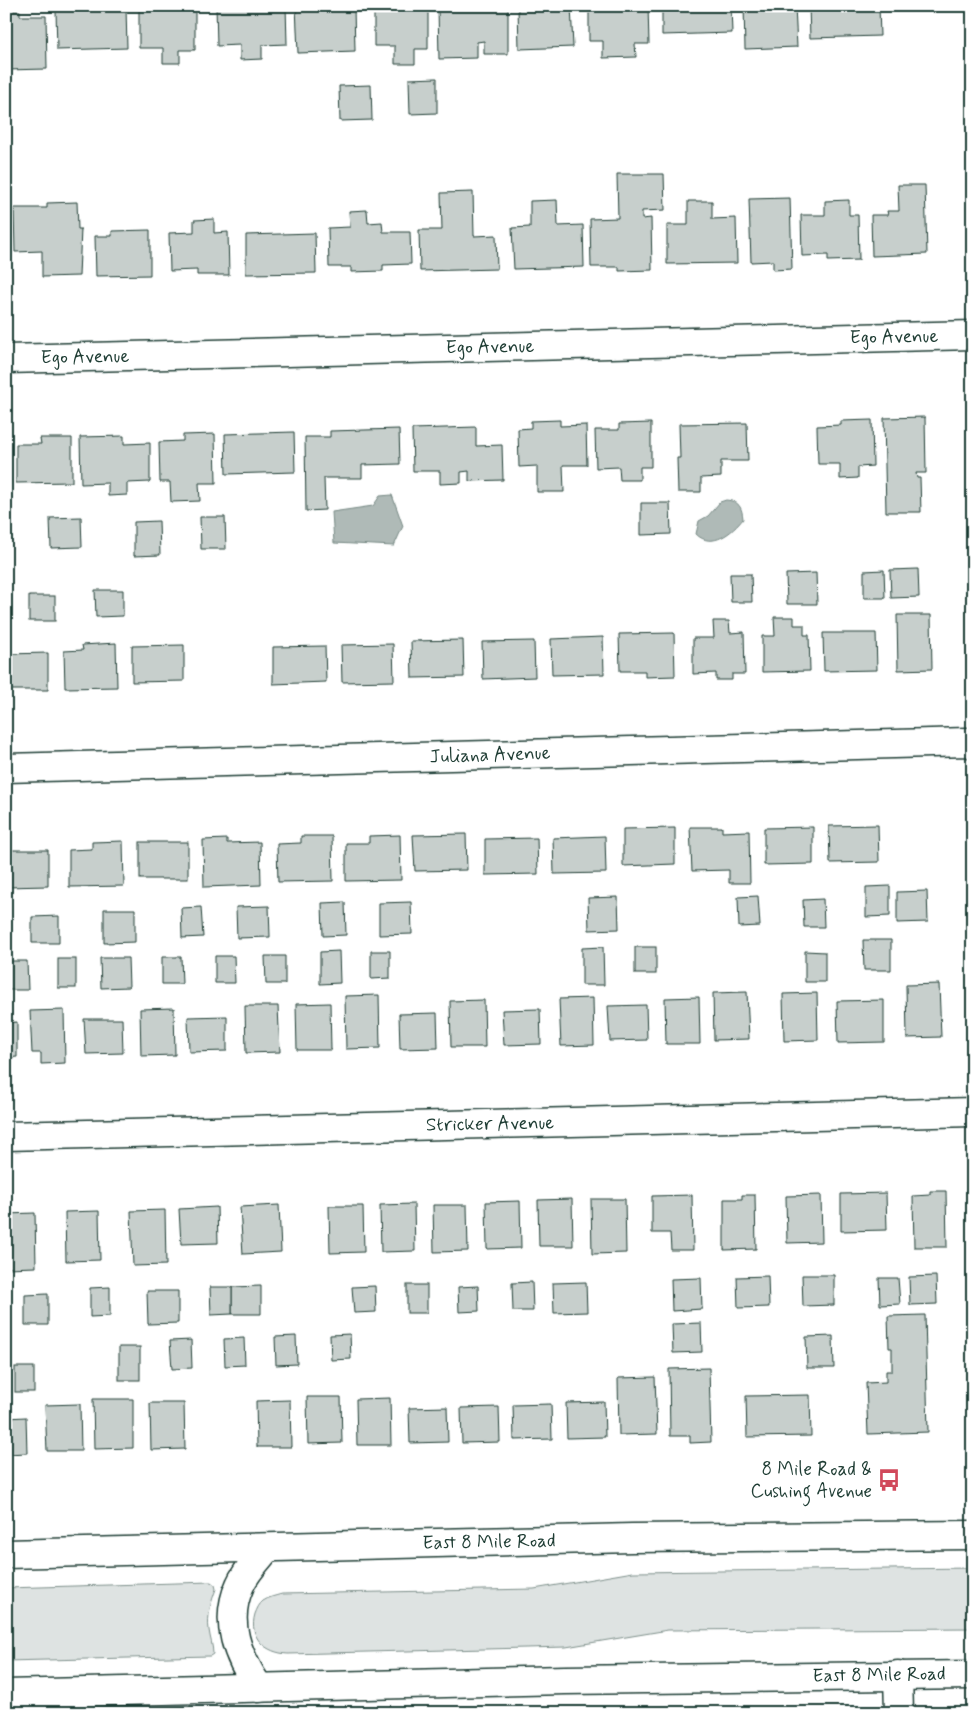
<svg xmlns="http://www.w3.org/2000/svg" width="979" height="1719" viewBox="0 0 979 1719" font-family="Mynerve,sans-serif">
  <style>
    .green { fill: #dee3e2; stroke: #7e908b }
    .water { fill: #afbab7; stroke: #758883 }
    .building { fill: #c7cfcc; stroke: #1f3d34 }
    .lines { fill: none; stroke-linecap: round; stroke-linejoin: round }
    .minor-casing { stroke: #1f3d34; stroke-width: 31 }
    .highway-casing { stroke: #1f3d34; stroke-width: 31 }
    .minor { stroke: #fff; stroke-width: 28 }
    .highway { stroke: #fff; stroke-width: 28 }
    .labels { text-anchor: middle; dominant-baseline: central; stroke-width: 4; stroke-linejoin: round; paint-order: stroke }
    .street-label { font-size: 19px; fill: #1f3d34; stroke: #fff }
    .poi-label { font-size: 19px; fill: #1f3d34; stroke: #fff; text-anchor: end }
  </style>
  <rect width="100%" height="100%" fill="#fff"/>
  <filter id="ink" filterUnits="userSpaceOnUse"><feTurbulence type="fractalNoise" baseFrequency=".02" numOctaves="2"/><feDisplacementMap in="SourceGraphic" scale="10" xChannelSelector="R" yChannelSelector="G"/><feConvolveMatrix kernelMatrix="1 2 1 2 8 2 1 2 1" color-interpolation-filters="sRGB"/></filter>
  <g filter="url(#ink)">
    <!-- green -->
    <g class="green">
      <path d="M973 1568V1628L668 1630 566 1647 288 1654C266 1653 248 1638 255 1614 257 1609 259 1604 263 1601 269 1597 275 1596 282 1594L534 1589 633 1572Z"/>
      <path d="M211 1582 215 1585 216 1589C211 1602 207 1616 209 1630 210 1638 213 1646 213 1654L210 1656 6 1661V1588Z"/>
    </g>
    <!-- water -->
    <g class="water">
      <path d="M392 495 403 526 394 546 334 543 332 512 373 506 380 496Z"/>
      <path d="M726 500C739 501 742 507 743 519 733 532 712 550 696 534L699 521 708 516 720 502Z"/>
    </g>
    <!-- building -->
    <g class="building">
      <path d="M216 6H286L287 44 262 45V59L240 60V45L217 46Z"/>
      <path d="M296 6H322V9L354 8 355 51 298 53Z"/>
      <path d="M398 6H428V49H415V64H395V46H374V8H398Z"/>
      <path d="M438 6H508V54H484V41L477 42V58L439 59Z"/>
      <path d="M518 6H571L573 47 519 49Z"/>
      <path d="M589 6H648L649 44H635L636 57 603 58V41H589Z"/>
      <path d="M662 6H731L732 33 662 35Z"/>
      <path d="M744 6H795L797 47 745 49Z"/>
      <path d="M809 6H879L880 36 810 38Z"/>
      <path d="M162 7H195V50H180V63H163V48H139V10H161Z"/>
      <path d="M126 8 127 48 57 50 56 10Z"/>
      <path d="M6 11H20V16H46L47 69 6 70Z"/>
      <path d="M437 78V113L410 114 409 79Z"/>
      <path d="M371 85 372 120 340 121 339 86Z"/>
      <path d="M617 174H664L665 210 642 211V219L651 218 652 270 619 271V267H591L590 219 618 218Z"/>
      <path d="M898 185H925L927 254 872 256 871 215H888L887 211H899Z"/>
      <path d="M473 192 474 236 496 235 497 269 420 271 419 230H442L441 193Z"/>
      <path d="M790 198 792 269 773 270V261L751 262 749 199Z"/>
      <path d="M557 200 558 226 583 225 584 267 514 269 512 228 530 227V201Z"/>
      <path d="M849 200V215H858L859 260 828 261V255L802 256 801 215H825V201Z"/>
      <path d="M688 201H712V219L736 218 737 263 667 264V225H688Z"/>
      <path d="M77 202 78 229H81L79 276 42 277V251L15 252 14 208H47V203Z"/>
      <path d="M367 210 368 223 382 222 383 232H410L411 264 383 265V271L351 272V267H329L328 228 350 227 349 211Z"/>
      <path d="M214 219V233L228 232 229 275H197V270L170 271 169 233 194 232V220Z"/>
      <path d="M150 230V275L96 276 95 236H112V231Z"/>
      <path d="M315 233 316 273 246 274V235Z"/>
      <path d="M925 417 926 473H916L917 478H920L921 512H886L884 418Z"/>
      <path d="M560 420V426L586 425 587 465H563L564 492H537V466L519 467 518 429 531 428V421Z"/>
      <path d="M872 420 873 466 858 467V478L840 479V464H818L817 426 841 425V421Z"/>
      <path d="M651 423V467H640V480H620L619 467 596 468 595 430H619V424Z"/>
      <path d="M747 423 748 461H721V477L701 478V492H678L677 458H680L679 424Z"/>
      <path d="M476 427V446L502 445 503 480 469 481V471L461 472V483L440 484V471H413L412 429Z"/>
      <path d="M399 429 400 464 362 465V478H324L325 510 306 511 305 437H330V431Z"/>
      <path d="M294 432 295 472 226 474 225 434Z"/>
      <path d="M215 434 216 483H199L200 501 171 502 170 482H160L159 442 183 441V435Z"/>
      <path d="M124 436V444L150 443V482L127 483V495L108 496V483L81 484 80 437Z"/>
      <path d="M6 438H9L10 482H6Z"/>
      <path d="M40 438H72V482L16 483V444H41Z"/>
      <path d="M641 503H670L671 534 641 535Z"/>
      <path d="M81 517 82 547 51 548 50 518Z"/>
      <path d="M200 517H225L226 549H201Z"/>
      <path d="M159 521 160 555 134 556V522Z"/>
      <path d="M918 569 919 597 891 598 890 570Z"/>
      <path d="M884 570 885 598H864V571Z"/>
      <path d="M816 573 817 604H787L786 574Z"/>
      <path d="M730 574H751L752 602H731Z"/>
      <path d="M95 590H123V616L96 617Z"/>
      <rect x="29" y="596" width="26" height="25"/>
      <path d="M897 615H931L932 669 898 670Z"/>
      <path d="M774 617H794V625H804V635H809L810 671 762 672V636H775Z"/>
      <path d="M713 621H729L730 633 744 632 745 674H732V680H716V673L693 674V638H714Z"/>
      <path d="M674 633 675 676 645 677V671H620L619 634Z"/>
      <path d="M823 633H876L877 670 824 671Z"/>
      <path d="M603 637 604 674 552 675 551 639Z"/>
      <path d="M463 640 464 677 412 678 411 641Z"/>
      <path d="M534 641 535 677 483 679 482 642Z"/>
      <path d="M116 643 117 687 65 688 64 651 83 650 82 645Z"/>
      <path d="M393 644 394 681 342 682 341 645Z"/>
      <path d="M184 645V681L132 682V646Z"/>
      <path d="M325 646 326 682 273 684V647Z"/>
      <path d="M48 653V690H6V654Z"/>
      <path d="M878 825 879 862 830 863 829 826Z"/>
      <path d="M690 827H722V832L749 831 750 883H729V870L692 871Z"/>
      <path d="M813 827V864L764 865V828Z"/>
      <path d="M675 828V864L623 866V829Z"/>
      <path d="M466 834 467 870 415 871 413 835Z"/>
      <path d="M400 835 401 880 346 881V843H369V836Z"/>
      <path d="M301 836H332L333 881 278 882 277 844 301 843Z"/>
      <path d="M605 836 606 873 554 874 553 838Z"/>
      <path d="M537 838 538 874 485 875V839Z"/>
      <path d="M227 839V843L260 842 261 885 204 887 203 840Z"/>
      <path d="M123 841 124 886 69 887V850L92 849V842Z"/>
      <rect x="140" y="842" width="48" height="37"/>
      <path d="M6 850H48V886L6 887Z"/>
      <path d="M890 886V916L866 917V887Z"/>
      <path d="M927 891 928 922 897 923V892Z"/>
      <path d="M758 896 760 926 739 927 738 897Z"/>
      <path d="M618 897 619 929 589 930 588 898Z"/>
      <path d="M823 899 824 927H804L803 900Z"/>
      <path d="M345 902 346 935 323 936 322 903Z"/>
      <path d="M411 902 412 934 379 935V903Z"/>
      <path d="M269 906 270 937 237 938 236 907Z"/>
      <path d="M201 907 203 937 182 938 181 908Z"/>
      <path d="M104 909H135V942L104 943Z"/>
      <path d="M59 916V943H32V917Z"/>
      <path d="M863 940H891V970H864Z"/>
      <path d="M603 947 604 985H582V948Z"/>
      <rect x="635" y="947" width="21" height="27"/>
      <path d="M339 951 340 983 320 984V952Z"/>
      <path d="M371 951H390V978L371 979Z"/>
      <path d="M805 951 825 952V982H805Z"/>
      <path d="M215 956H234L235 983H215Z"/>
      <path d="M265 956H285V984H266Z"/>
      <path d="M162 957H181L182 984H162Z"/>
      <path d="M100 958H128L129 987 101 988Z"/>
      <rect x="58" y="959" width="18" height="29"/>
      <path d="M6 961H27L28 990H6Z"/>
      <path d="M939 984 941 1037 907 1038 906 985Z"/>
      <path d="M747 992 749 1039 714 1040 713 993Z"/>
      <path d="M817 993 818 1040 784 1041 783 994Z"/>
      <path d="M379 995 380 1048 346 1049 345 996Z"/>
      <path d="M699 997 700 1044H666L665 998Z"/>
      <path d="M593 998 594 1045 561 1046 559 999Z"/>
      <path d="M484 1000 485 1047H451L450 1001Z"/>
      <path d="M884 1000V1042L838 1043 837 1001Z"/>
      <path d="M330 1003 331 1050H297L296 1004Z"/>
      <path d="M646 1005 647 1040 610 1041 608 1006Z"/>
      <path d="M245 1006H278L280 1052 246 1053Z"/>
      <path d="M174 1008 175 1055 141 1056 140 1009Z"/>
      <path d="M540 1009 541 1044 504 1045 502 1010Z"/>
      <path d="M64 1010 65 1063 41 1064V1053H32L30 1011Z"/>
      <path d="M437 1013 438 1048 400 1049 399 1014Z"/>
      <path d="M227 1016V1051L189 1052 188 1017Z"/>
      <path d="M84 1019H122L123 1053 86 1054Z"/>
      <path d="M17 1022V1057L6 1058V1023Z"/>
      <path d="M930 1191H946L947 1247H914L913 1196 930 1195Z"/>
      <path d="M886 1193 887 1230 841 1231V1194Z"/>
      <path d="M692 1195 693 1250H671L670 1233H652V1196Z"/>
      <path d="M742 1195H755L756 1249 724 1250V1199H742Z"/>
      <path d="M821 1195 822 1242 787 1243 786 1196Z"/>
      <path d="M572 1199 573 1246H539L538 1200Z"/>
      <path d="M591 1199H625L626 1253 592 1254Z"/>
      <path d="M520 1201 521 1248 487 1249 486 1202Z"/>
      <path d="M414 1204 415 1251 381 1252 380 1205Z"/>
      <path d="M279 1205 281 1252 243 1254 240 1207Z"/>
      <path d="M433 1205H467L468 1251 434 1252Z"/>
      <path d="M329 1206H363L364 1252 330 1253Z"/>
      <path d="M217 1207 218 1243 181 1244 179 1209Z"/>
      <path d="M165 1210 166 1265 133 1266 131 1211Z"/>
      <path d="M99 1211 100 1260 66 1261 65 1212Z"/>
      <path d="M35 1213 36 1267 6 1268V1214Z"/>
      <path d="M802 1275H834V1305L803 1306Z"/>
      <path d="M768 1276 769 1307 738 1308 737 1277Z"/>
      <path d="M936 1276 937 1304 910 1305 909 1277Z"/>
      <path d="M701 1278 702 1309 672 1311 671 1279Z"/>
      <path d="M879 1278H898L900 1304 880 1305Z"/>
      <path d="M532 1282 533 1311H513L512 1283Z"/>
      <path d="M586 1282 587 1312 554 1313 553 1283Z"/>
      <rect x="407" y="1285" width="20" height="28"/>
      <path d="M261 1286V1314H232V1287Z"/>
      <path d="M375 1286 376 1312 354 1313 352 1287Z"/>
      <path d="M478 1286 479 1311 459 1312 458 1287Z"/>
      <path d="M110 1287V1316L90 1317V1288Z"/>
      <path d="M210 1287H232V1314L211 1315Z"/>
      <path d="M147 1291H178V1323L148 1324Z"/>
      <path d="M48 1294V1325H25V1295Z"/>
      <path d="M925 1315 928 1432 868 1434 866 1383 886 1382V1371H892V1348H889L888 1316Z"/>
      <path d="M701 1323 702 1352 673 1353 672 1324Z"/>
      <path d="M350 1334 351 1359 331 1360 330 1335Z"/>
      <path d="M296 1336 297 1364 276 1365 275 1337Z"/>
      <path d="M833 1336 834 1368H807L806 1337Z"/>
      <path d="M244 1338 245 1365 225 1366 224 1339Z"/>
      <path d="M191 1340 192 1368 172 1369 170 1341Z"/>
      <rect x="119" y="1347" width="21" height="33"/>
      <rect x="15" y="1367" width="19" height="25"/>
      <path d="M709 1368 711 1442 690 1443V1436H670L669 1369Z"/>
      <path d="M655 1377 657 1434 619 1435 618 1378Z"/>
      <path d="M810 1395 811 1436 747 1437 746 1396Z"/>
      <path d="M307 1397H341L342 1443 308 1444Z"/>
      <path d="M390 1398 391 1445H357L356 1399Z"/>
      <path d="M93 1399H133V1448L94 1449Z"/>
      <path d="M290 1400 291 1447H257L256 1401Z"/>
      <path d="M604 1402 605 1437 567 1438 566 1403Z"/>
      <path d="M150 1403H184L185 1449 151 1450Z"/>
      <path d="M80 1404 81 1451H47L45 1405Z"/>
      <path d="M551 1404 552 1439 514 1440 513 1405Z"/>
      <path d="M447 1407 448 1442 410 1443 409 1408Z"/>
      <path d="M499 1407 500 1442 462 1443 461 1408Z"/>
      <path d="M26 1417 27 1453 6 1454V1418Z"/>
    </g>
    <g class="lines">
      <defs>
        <g id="minor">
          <path d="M6 359 973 335"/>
          <path d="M6 768 968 742 973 744"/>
          <path d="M6 1136 973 1112"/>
          <path d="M898 1675 899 1713"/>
          <path d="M32 1694V1713"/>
        </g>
        <g id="highway">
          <path d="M6 1554 632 1538 973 1535"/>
          <path d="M259 1688C238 1657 223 1622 240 1585 246 1571 258 1559 267 1548"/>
          <path d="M6 1694 565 1680 973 1675"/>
        </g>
      </defs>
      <!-- minor casing -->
      <use href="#minor" class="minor-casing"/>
      <!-- highway casing -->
      <use href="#highway" class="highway-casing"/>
      <!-- minor -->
      <use href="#minor" class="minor"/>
      <!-- highway -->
      <use href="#highway" class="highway"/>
    </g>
  </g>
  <!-- icons -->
  <defs>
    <symbol id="bus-bare" viewBox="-9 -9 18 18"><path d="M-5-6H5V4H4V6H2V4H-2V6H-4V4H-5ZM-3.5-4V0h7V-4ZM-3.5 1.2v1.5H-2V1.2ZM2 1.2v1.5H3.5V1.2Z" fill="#d1495b" stroke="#fff" stroke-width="2.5" paint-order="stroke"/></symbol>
  </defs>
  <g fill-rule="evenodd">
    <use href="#bus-bare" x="873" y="1464" width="32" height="32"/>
  </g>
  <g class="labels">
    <!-- street labels -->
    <g class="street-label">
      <text transform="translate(894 337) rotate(-1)">Ego Avenue</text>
      <text transform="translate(490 347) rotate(-1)">Ego Avenue</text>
      <text transform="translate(85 357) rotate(-1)">Ego Avenue</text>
      <text transform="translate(490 755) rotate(-2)">Juliana Avenue</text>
      <text transform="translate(490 1124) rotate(-1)">Stricker Avenue</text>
      <text transform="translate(489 1542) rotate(-1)">East 8 Mile Road</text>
      <text transform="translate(879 1675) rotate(-1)">East 8 Mile Road</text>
    </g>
    <!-- poi labels -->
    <g class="poi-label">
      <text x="872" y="1469">8 Mile Road &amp;<tspan x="872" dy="22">Cushing Avenue</tspan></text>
    </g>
  </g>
  <!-- margin -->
  <rect width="979" height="1719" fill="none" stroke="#fff" stroke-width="25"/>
  <rect x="12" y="12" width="954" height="1694" fill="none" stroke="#1f3d34" stroke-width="2" filter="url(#ink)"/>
</svg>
